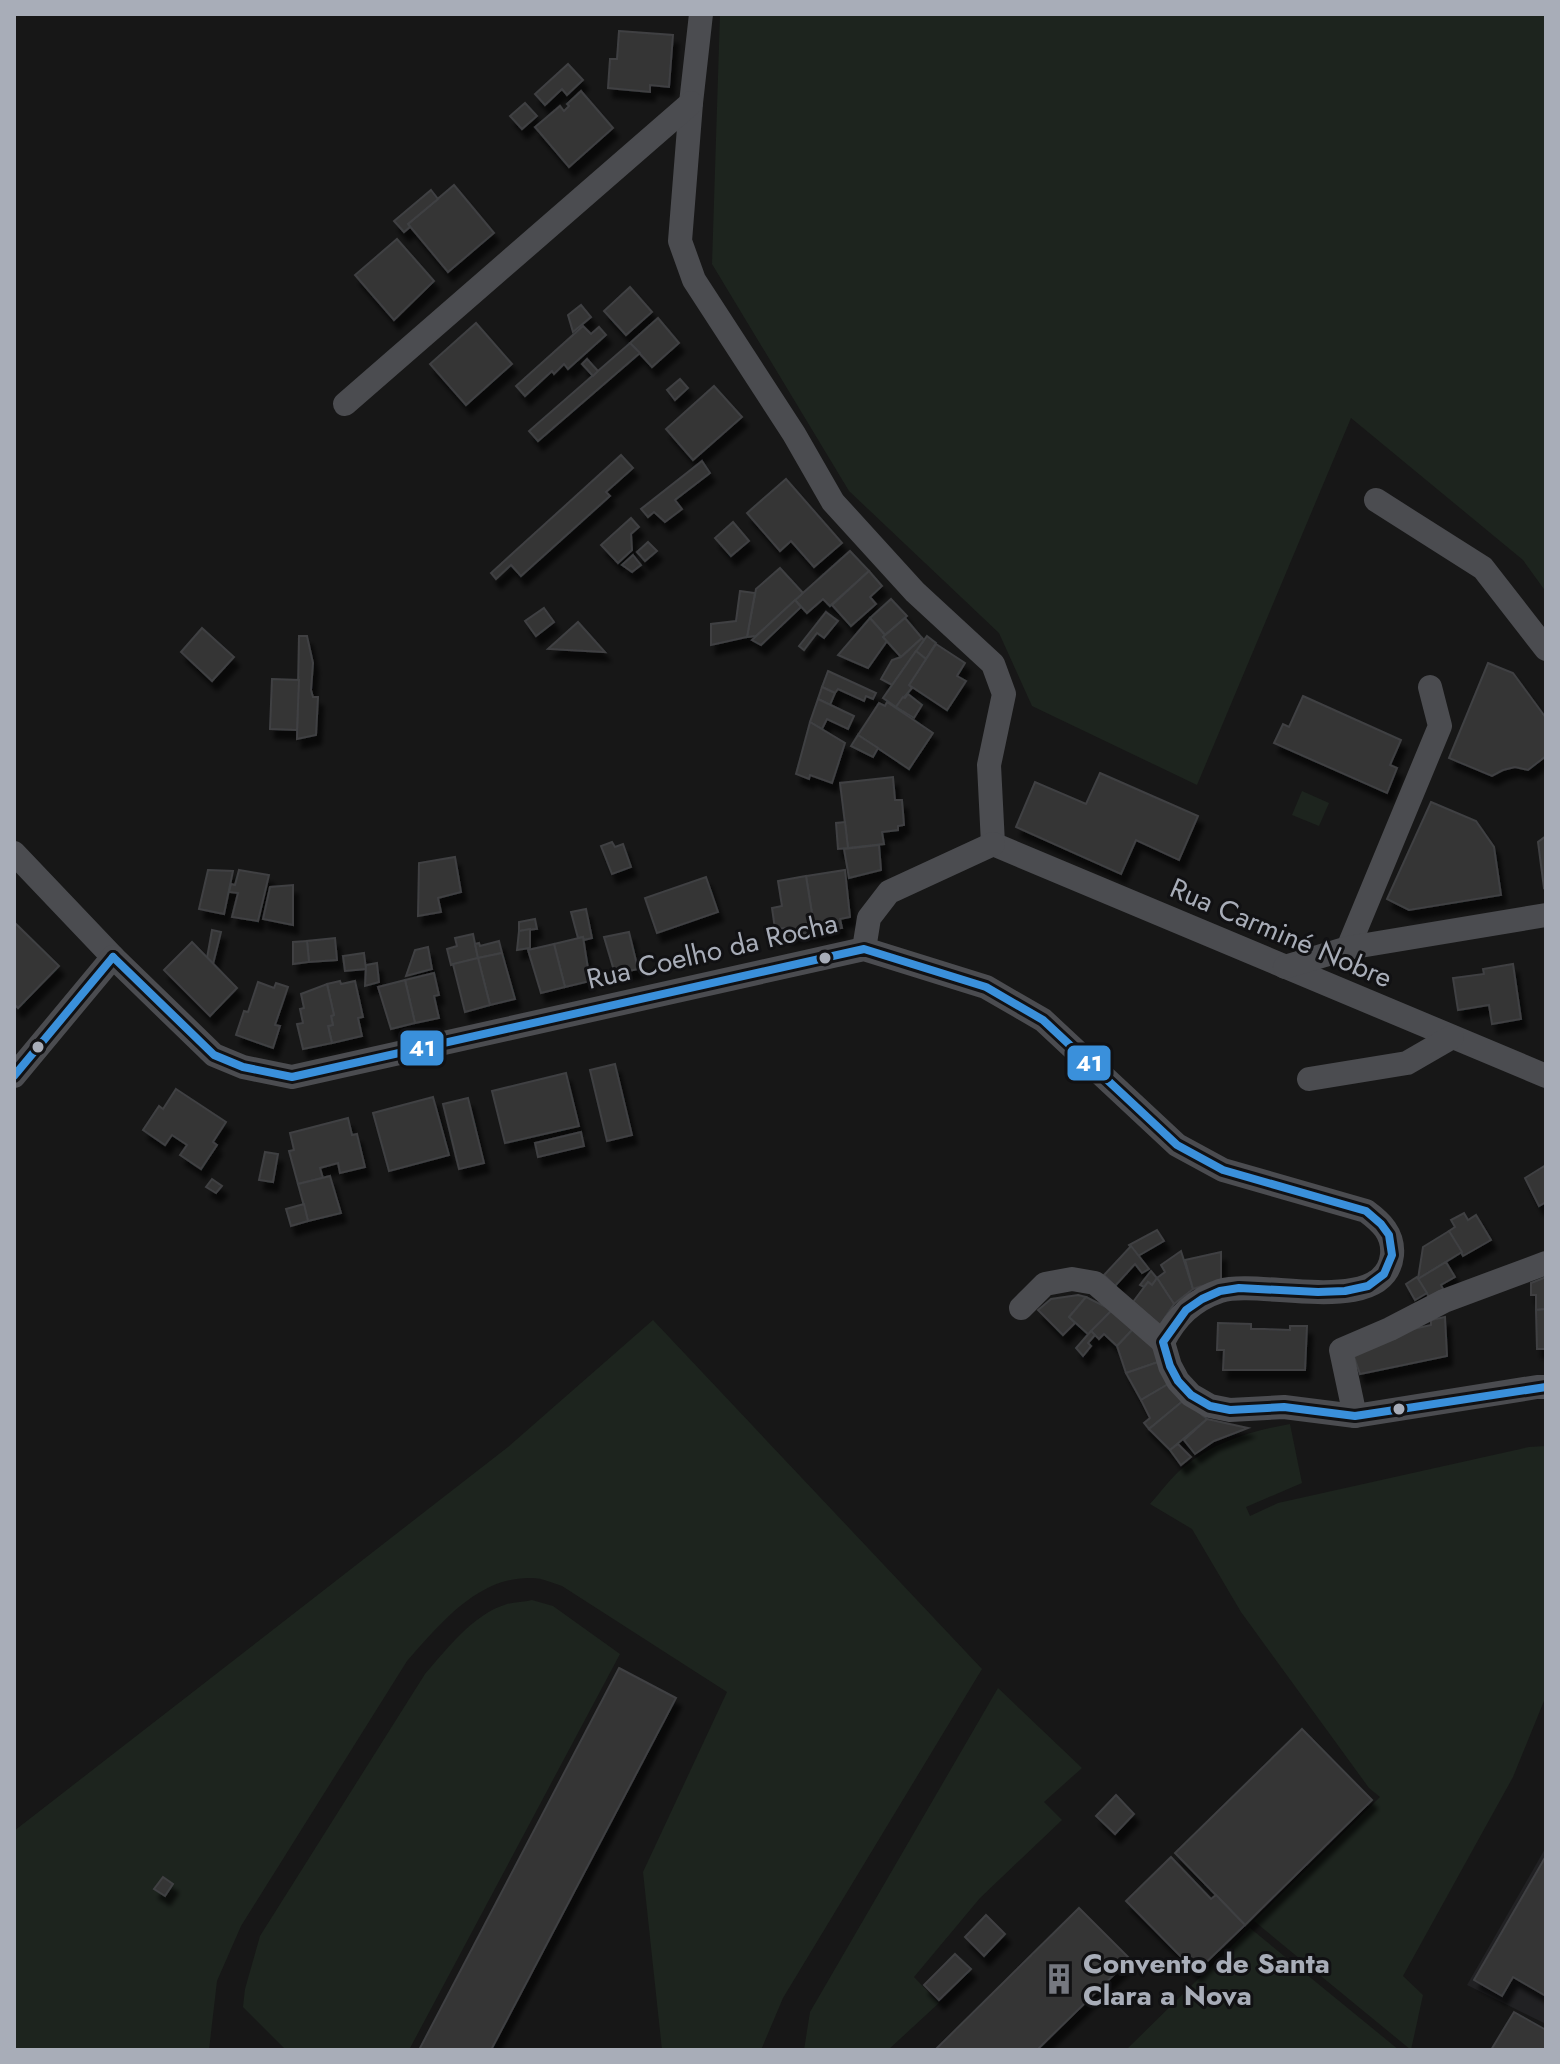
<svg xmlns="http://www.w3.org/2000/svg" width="1560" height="2064" viewBox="0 0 1560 2064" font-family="Jost,sans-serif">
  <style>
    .built { fill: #212123 }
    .green { fill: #1d241e }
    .building { fill: #353536; stroke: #3f4043; stroke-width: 2; filter: url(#shadow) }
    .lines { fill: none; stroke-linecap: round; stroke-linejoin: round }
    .minor { stroke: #4b4c50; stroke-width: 24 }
    .bus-1-casing { stroke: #111113; stroke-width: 14 }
    .bus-1 { stroke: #3a90db; stroke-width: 8 }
    .bus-dot { fill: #a8adb8; stroke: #111113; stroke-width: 3 }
    .labels { text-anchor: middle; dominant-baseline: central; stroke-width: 6; stroke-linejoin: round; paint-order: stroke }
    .street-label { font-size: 28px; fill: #a8adb8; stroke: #111113 }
    .poi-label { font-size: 28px; font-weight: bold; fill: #a8adb8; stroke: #111113; text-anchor: start }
    .line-badge { stroke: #111113; stroke-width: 3 }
    .badge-label { font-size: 22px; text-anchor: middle; font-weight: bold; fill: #fff }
  </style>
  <defs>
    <filter id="shadow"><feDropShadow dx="5" dy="9" stdDeviation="2" flood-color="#0009"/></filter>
  </defs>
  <rect width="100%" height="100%" fill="#171717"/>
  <!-- built -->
  <path class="built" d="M1546 1847V2024L1467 1985Z"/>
  <!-- green -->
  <g class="green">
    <path d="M720 14H1546V592L1523 560 1351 418 1197 785 1032 706 999 633 849 491 712 264Z"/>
    <path d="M1302 791 1329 803 1319 826 1292 815Z"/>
    <path d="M653 1320 982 1669 783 1998 761 2050H662L643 1872 727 1692 562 1586C553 1583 542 1578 532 1578 478 1576 440 1624 407 1661L241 1926 217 1981 209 2050H14V1831L508 1447Z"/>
    <path d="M1290 1424 1302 1483 1246 1507 1250 1516 1278 1503 1529 1447 1546 1446V1696L1513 1777 1403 1976 1423 1995 1411 2050 1254 1921 1380 1797 1369 1788 1241 1612 1192 1529 1150 1504C1161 1492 1172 1476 1185 1466 1216 1441 1252 1431 1290 1424Z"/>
    <path d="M532 1600 553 1606 620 1654 409 2050H286L243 2007 245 1989 260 1936 425 1674C447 1649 473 1614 507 1604 514 1602 524 1602 532 1600Z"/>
    <path d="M998 1688 1082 1768 1044 1802 1062 1820 980 1898 914 1977 939 2003 888 2050H804L810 2012Z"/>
    <path d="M1250 1928 1399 2050H1126Z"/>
  </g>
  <!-- building -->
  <g class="building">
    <path d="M619 31 673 35 669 87 650 85V92L608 88 610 59H617Z"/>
    <path d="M568 64 583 80 567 95 562 89 545 105 535 94Z"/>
    <path d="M581 91 613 128 569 167 535 127 560 106 564 111 569 106 567 104Z"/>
    <path d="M525 103 537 116 522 129 510 116Z"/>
    <path d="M454 185 494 233 448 272 408 224Z"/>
    <path d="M431 190 438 199 408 224 410 227 404 232 394 221Z"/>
    <path d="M397 239 434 281 394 320 355 275Z"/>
    <path d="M630 287 652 312 626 335 604 311Z"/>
    <path d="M581 305 591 317 573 332 568 315Z"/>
    <path d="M658 318 679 343 652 367 630 343Z"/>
    <path d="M476 323 512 364 466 405 430 364Z"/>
    <path d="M583 326 591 334 599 327 606 335 568 369 564 364 554 374 552 371 525 396 516 386Z"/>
    <path d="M630 343 640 353 538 441 529 431Z"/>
    <path d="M587 359 598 371 593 376 582 364Z"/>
    <path d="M680 379 688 388 675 400 667 390Z"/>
    <path d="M714 386 742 417 693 460 666 429Z"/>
    <path d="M621 455 633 468 606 492 610 496 521 576 511 565 496 579 491 573Z"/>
    <path d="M702 461 710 473 675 500 682 509 665 522 654 512 648 517 641 509Z"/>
    <path d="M786 479 842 543 814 567 791 541 780 551 747 513Z"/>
    <path d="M631 518 639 527 631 534 632 550 618 563 601 545Z"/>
    <path d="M733 522 749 541 731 556 715 538Z"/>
    <path d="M648 542 657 551 645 561 637 552Z"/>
    <path d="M850 551 869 571 830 606 823 599 807 613 795 600Z"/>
    <path d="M633 555 641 565 632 572 622 565Z"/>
    <path d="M780 568 803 593 756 636 747 637 756 589Z"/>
    <path d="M869 571 882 586 870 597 876 604 851 626 832 605Z"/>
    <path d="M740 591 755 593 747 637 711 645V624L736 621Z"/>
    <path d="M891 599 907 616 885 635 870 618Z"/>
    <path d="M795 600 801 607 761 645 752 640Z"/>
    <path d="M544 608 554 622 536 636 525 621Z"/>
    <path d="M826 612 838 621 824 638 817 633 804 650 799 646Z"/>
    <path d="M870 618 885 635 883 637 887 641 868 668 838 655Z"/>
    <path d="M905 618 922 638 901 657 883 637Z"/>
    <path d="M578 622 605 652 548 649Z"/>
    <path d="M202 628 234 657 212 681 181 652Z"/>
    <path d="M299 636H307L313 663 311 690 313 697H318L316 735 297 739Z"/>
    <path d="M927 636 936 643 926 659 916 651Z"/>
    <path d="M922 638 924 640 892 685 881 679 892 660 901 657Z"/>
    <path d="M936 644 965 663 957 676 966 681 947 710 909 685Z"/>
    <path d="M916 651 926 659 909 685 912 688 896 707 883 698Z"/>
    <path d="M1488 663 1513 673 1546 718V756L1528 770 1515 767 1503 770 1492 776 1449 758Z"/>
    <path d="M828 671 876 693 873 699 866 696 864 701 838 689 835 693 822 687Z"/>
    <path d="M272 679 299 680 297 730 270 729Z"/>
    <path d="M822 687 835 693 830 705 818 699Z"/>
    <path d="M908 694 922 705 914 718 896 707 903 697 905 698Z"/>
    <path d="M1303 696 1401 740 1390 765 1397 768 1387 793 1274 743 1283 724 1289 727Z"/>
    <path d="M818 699 854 716 848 729 827 719 822 729 810 722Z"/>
    <path d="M887 702 933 733 909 769 858 735 879 703 885 706Z"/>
    <path d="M810 722 845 743 832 783 810 775 809 779 796 774Z"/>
    <path d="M858 735 878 748 873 757 851 746Z"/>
    <path d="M1100 773 1198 816 1179 860 1136 840 1121 874 1016 827 1035 782 1086 804Z"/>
    <path d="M893 777 895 800H902L904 825 898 826V830L882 832 884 844 848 848 840 783Z"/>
    <path d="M1431 802 1476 821 1494 847 1501 895 1409 910 1387 899Z"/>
    <path d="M845 822 848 848 838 849 836 823Z"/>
    <path d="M1546 836V887L1544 888 1538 842Z"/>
    <path d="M612 842 615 847 623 844 631 867 612 874 601 846Z"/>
    <path d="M879 845 881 870 849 878 844 849Z"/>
    <path d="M455 857 461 892 438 898 441 912 418 916 419 863Z"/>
    <path d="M208 870 233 871 224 914 199 909Z"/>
    <path d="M239 870 269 875 258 921 232 917 238 893 229 892 231 884 235 885Z"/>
    <path d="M845 870 850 917 840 919 842 928 815 932 806 876Z"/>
    <path d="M806 876 815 932 787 936 785 928 775 929 772 908 782 906 778 881Z"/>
    <path d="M706 877 718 912 657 933 645 898Z"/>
    <path d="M293 885V925L263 919 270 887Z"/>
    <path d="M586 909 592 938 584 940 583 937 578 938 571 912Z"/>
    <path d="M535 919 537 929 519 931V922Z"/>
    <path d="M14 922 59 966 18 1008 14 1004Z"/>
    <path d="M530 929V948L517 950 519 931Z"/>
    <path d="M212 930 221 932 213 964 207 958Z"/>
    <path d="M629 932 638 969 615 974 604 937Z"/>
    <path d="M473 934 478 958 451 965 447 949 457 946 455 938Z"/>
    <path d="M583 937 590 981 565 987 554 944Z"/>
    <path d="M335 938 337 960 309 962 307 941Z"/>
    <path d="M307 941 309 962 293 964V942Z"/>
    <path d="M499 941 502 953 478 958 475 944 479 943 480 946Z"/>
    <path d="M192 942 237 988 210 1016 164 970Z"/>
    <path d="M554 944 565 987 541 993 528 950Z"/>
    <path d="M428 947 432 969 406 976 415 950Z"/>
    <path d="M364 953 366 969 345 971 343 956Z"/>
    <path d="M502 953 515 999 490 1005 478 958Z"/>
    <path d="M478 958 490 1005 465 1012 453 964Z"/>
    <path d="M377 963 379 982 365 986 366 965Z"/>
    <path d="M1513 964 1521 1019 1492 1024 1489 1005 1458 1010 1453 978 1484 974 1483 969Z"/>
    <path d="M434 973 439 995 434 996 439 1018 415 1023 405 980Z"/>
    <path d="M405 980 415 1023 391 1029 378 987Z"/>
    <path d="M340 981 341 984 355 981 363 1017 358 1018 362 1036 332 1043 328 1026 333 1025 331 1016 334 1015 327 984Z"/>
    <path d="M258 982 274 988 276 983 288 987 275 1025 280 1026 273 1048 236 1035 244 1011 248 1012Z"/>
    <path d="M327 984 334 1015 331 1016 333 1025 328 1026 332 1043 303 1049 297 1024 303 1023 300 1009 304 1008 301 994Z"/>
    <path d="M615 1064 632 1135 607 1141 590 1070Z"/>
    <path d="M566 1073 579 1126 505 1143 492 1091Z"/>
    <path d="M176 1089 226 1122 213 1142 217 1145 201 1169 180 1155 187 1145 172 1135 165 1145 143 1130 159 1106 163 1109Z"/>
    <path d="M433 1097 449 1155 389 1171 373 1113Z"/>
    <path d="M468 1098 484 1163 459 1169 443 1104Z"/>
    <path d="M348 1118 352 1135 357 1134 365 1167 340 1173 338 1163 320 1168 323 1178 298 1184 289 1151 294 1150 290 1133Z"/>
    <path d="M581 1132 584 1146 538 1157 535 1143Z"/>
    <path d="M265 1152 278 1154 273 1182 259 1180Z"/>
    <path d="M1546 1165V1202L1539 1206 1525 1178Z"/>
    <path d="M330 1176 341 1213 308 1221 298 1184Z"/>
    <path d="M212 1179 222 1186 216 1193 206 1187Z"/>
    <path d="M304 1204 308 1221 291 1226 286 1209Z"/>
    <path d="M1464 1213 1468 1220 1476 1215 1491 1240 1463 1256 1449 1231 1455 1227 1451 1220Z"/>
    <path d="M1157 1230 1164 1241 1138 1256 1129 1245Z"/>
    <path d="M1449 1231 1462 1252 1418 1279 1423 1247Z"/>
    <path d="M1131 1246 1149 1269 1142 1273 1135 1264 1115 1286 1104 1275Z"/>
    <path d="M1181 1251 1193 1289 1174 1304 1157 1278 1165 1272 1161 1265Z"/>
    <path d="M1221 1252V1280L1193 1289 1185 1260Z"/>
    <path d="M1446 1262 1455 1277 1441 1285 1443 1289 1429 1297 1418 1279Z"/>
    <path d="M1151 1271 1157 1278 1152 1285 1148 1282 1144 1287 1140 1285Z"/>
    <path d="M1417 1277 1427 1293 1415 1300 1406 1284Z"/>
    <path d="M1546 1277V1309L1536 1310V1295H1531V1283Z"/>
    <path d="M1157 1278 1174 1304 1160 1325 1133 1302 1148 1282 1152 1285Z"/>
    <path d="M1078 1295 1086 1297 1069 1317 1075 1323 1063 1335 1038 1310 1051 1299Z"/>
    <path d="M1086 1297 1112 1310 1089 1335 1069 1317Z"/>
    <path d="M1546 1309V1349H1537L1536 1310Z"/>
    <path d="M1112 1310 1133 1329 1117 1346 1104 1334 1099 1339 1091 1331Z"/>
    <path d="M1445 1317 1447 1356 1360 1374 1352 1351 1387 1335 1431 1325V1320Z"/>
    <path d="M1218 1323 1251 1324V1329H1264L1290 1330V1326H1307L1305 1370H1223L1224 1350H1217Z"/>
    <path d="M1133 1329 1153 1346 1161 1361 1126 1373 1117 1346Z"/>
    <path d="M1091 1331 1095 1335 1088 1343 1091 1346 1083 1356 1076 1348Z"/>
    <path d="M1161 1361 1170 1383 1141 1400 1126 1373Z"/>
    <path d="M1170 1383 1184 1400 1149 1429 1144 1423 1150 1418 1141 1400Z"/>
    <path d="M1184 1400 1207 1419 1170 1450 1149 1429Z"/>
    <path d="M1207 1419 1248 1428 1214 1441 1195 1454 1184 1440Z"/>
    <path d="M1178 1444 1191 1457 1181 1465 1170 1450Z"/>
    <path d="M619 1668 676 1698 491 2050H419Z"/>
    <path d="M1302 1729 1372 1800 1245 1925 1175 1853Z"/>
    <path d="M1116 1795 1134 1814 1115 1834 1096 1816Z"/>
    <path d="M1546 1856V1996L1513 1977 1502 1996 1474 1980Z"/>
    <path d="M1171 1857 1211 1899 1216 1895 1245 1925 1196 1972 1126 1901Z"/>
    <path d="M163 1877 173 1884 165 1896 154 1889Z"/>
    <path d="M1079 1908 1130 1959 1037 2050H935Z"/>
    <path d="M986 1915 1005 1934 984 1956 965 1937Z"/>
    <path d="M955 1954 971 1969 939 2000 924 1985Z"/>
    <path d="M1514 2012 1546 2030V2050H1491Z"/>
  </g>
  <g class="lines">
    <!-- minor -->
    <g class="minor">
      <path d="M701 14 691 103 680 241 694 280 794 434 833 502 915 592 993 664 1004 694 989 765 993 844"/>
      <path d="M345 404 691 103"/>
      <path d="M1376 500 1483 568 1546 649"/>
      <path d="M993 844 1546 1076"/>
      <path d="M14 853 113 957 214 1055 243 1067 292 1077 864 949 986 987 1043 1020 1177 1145 1223 1170 1366 1211C1381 1222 1394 1234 1392 1255 1385 1319 1260 1278 1220 1291 1193 1300 1176 1317 1163 1342L1170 1366 1178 1381 1191 1395 1210 1406 1230 1410 1284 1407 1355 1416 1537 1387H1546"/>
      <path d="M1348 948 1440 726 1430 687"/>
      <path d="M864 949 869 918 889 892 993 844"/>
      <path d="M1285 967 1348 948 1546 915"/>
      <path d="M14 1076 113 957"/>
      <path d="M1309 1079 1407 1063 1452 1037"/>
      <path d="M1021 1308 1045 1284 1072 1279 1095 1283 1163 1342"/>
      <path d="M1355 1416 1341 1350 1390 1329 1444 1301 1546 1263"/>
    </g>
    <defs>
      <g id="bus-1">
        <path d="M113 957 214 1055 243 1067 292 1077 864 949 986 987 1043 1020 1177 1145 1223 1170 1366 1211 1381 1224 1389 1235 1392 1255 1384 1274 1368 1286 1345 1291 1318 1292 1239 1288 1220 1291 1202 1299 1186 1310 1163 1342 1170 1366 1178 1381 1191 1395 1210 1406 1230 1410 1284 1407 1355 1416 1546 1387"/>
        <path d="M14 1076 113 957"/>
      </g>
    </defs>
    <!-- bus-1 casing -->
    <use href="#bus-1" class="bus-1-casing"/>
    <!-- bus-1 -->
    <use href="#bus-1" class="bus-1"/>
  </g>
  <!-- icons -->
  <defs>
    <symbol id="building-bare" viewBox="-9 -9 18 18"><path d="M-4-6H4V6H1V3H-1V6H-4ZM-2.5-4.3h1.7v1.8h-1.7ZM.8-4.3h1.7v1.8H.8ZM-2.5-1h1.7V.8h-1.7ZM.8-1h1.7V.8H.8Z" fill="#757880" stroke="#111113" stroke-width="2.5" paint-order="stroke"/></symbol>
  </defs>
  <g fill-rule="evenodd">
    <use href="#building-bare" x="1037" y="1957" width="44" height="44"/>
  </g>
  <!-- markers -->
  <g class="bus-dot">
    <circle cx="825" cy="958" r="7"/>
    <circle cx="38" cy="1047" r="7"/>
    <circle cx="1399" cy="1409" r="7"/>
  </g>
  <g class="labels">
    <!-- street labels -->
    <g class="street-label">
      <text transform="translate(1281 933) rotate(23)">Rua Carminé Nobre</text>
      <text transform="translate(712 951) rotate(-13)">Rua Coelho da Rocha</text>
    </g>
    <!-- poi labels -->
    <g class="poi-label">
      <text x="1083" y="1963">Convento de Santa<tspan x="1083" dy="32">Clara a Nova</tspan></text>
    </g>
  </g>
  <g class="line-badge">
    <rect x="399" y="1029" width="46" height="38" rx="8" fill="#3a90db"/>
    <rect x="1066" y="1044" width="46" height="38" rx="8" fill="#3a90db"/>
  </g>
  <g class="badge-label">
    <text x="422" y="1056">41</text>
    <text x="1089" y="1071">41</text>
  </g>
  <!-- border -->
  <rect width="1560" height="2064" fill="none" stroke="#a8adb8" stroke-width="32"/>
</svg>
